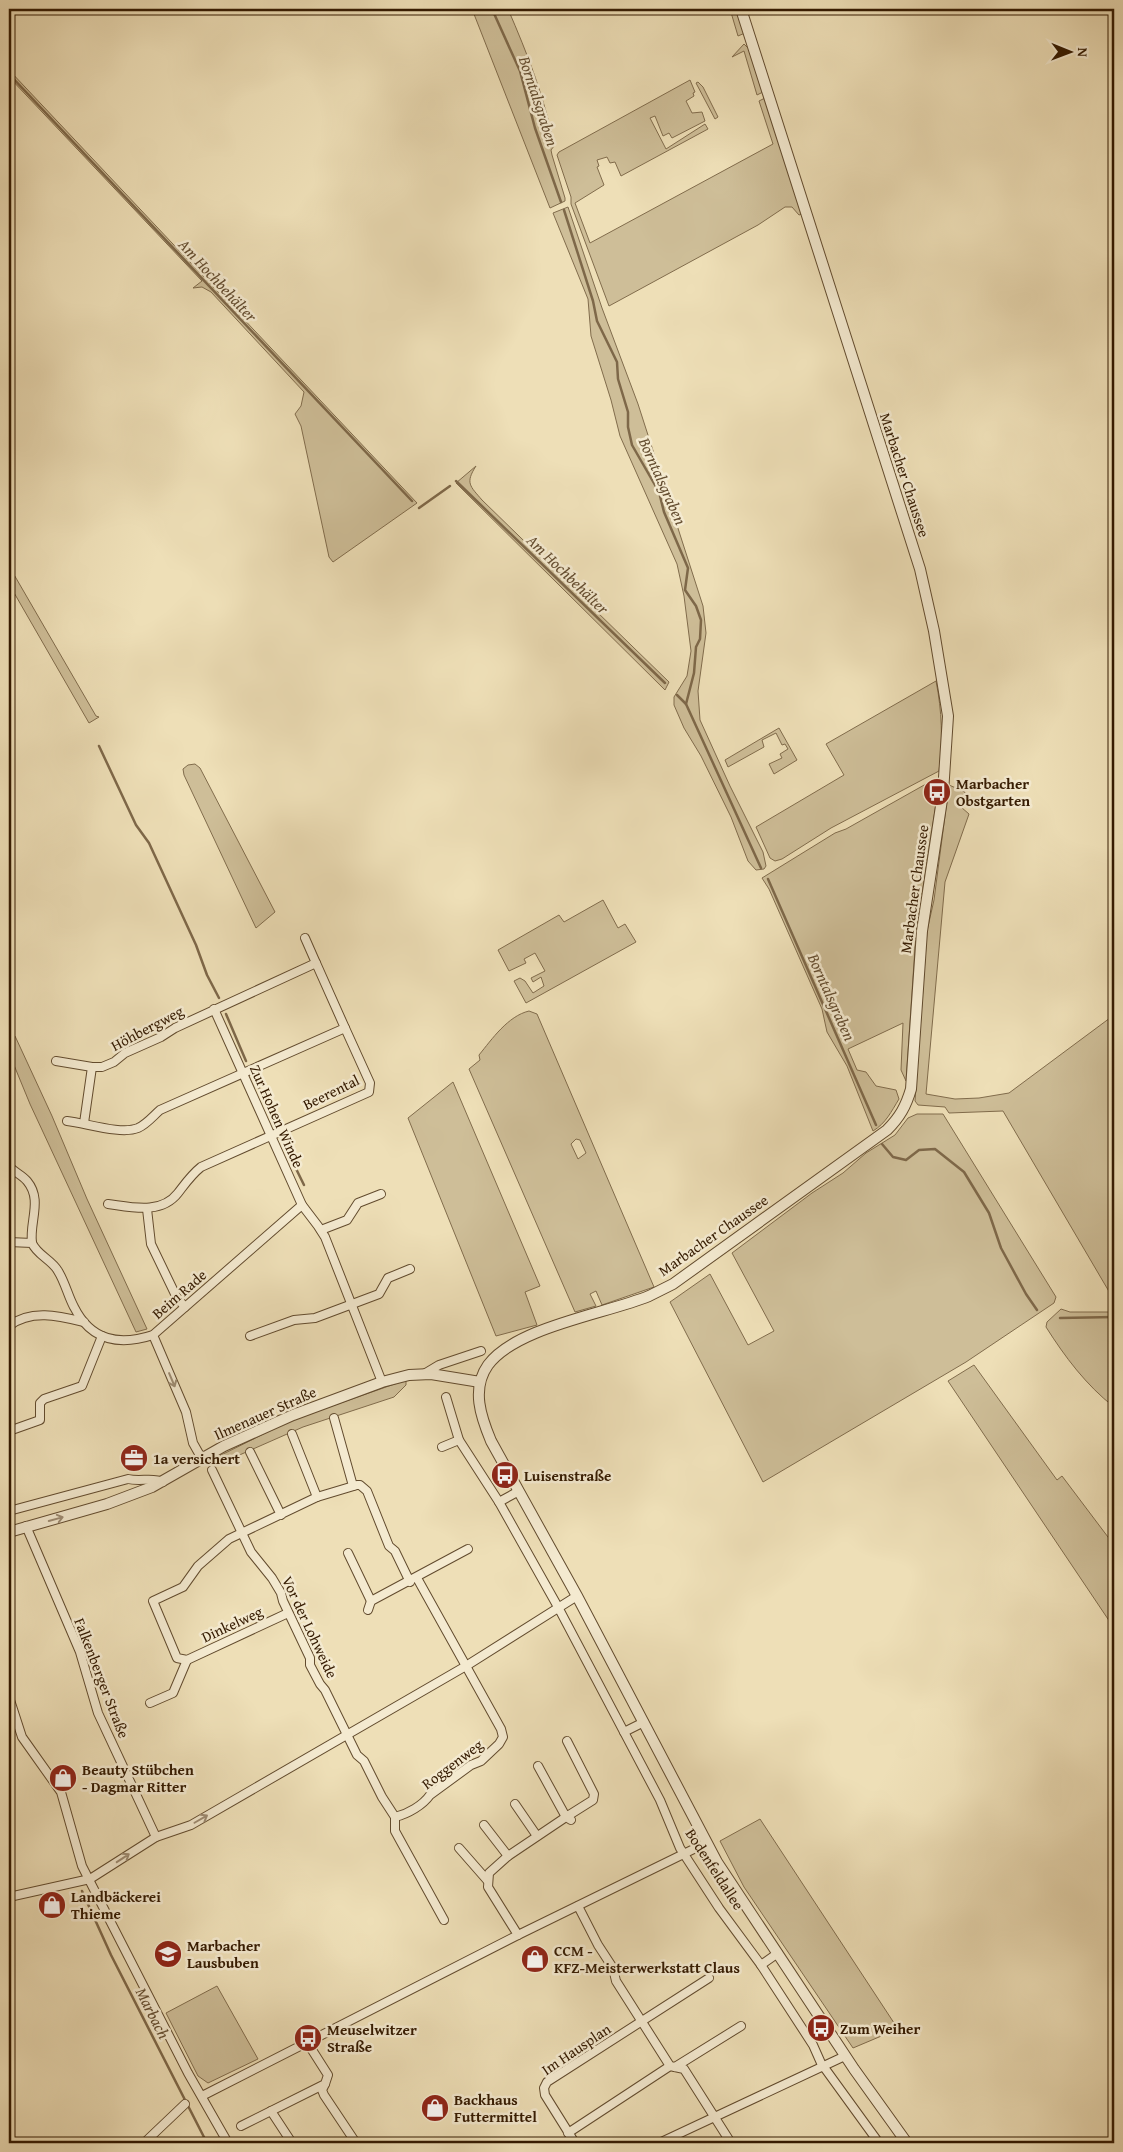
<svg xmlns="http://www.w3.org/2000/svg" width="1123" height="2152" viewBox="0 0 1123 2152" font-family="'Gentium Book Plus',serif">
  <style>
    .green { fill: #cebe98; stroke: #816c4c; fill-rule: evenodd }
    .lines { fill: none; stroke-linecap: round; stroke-linejoin: round }
    .stream { stroke: #7e6849; stroke-width: 2.5 }
    .minor-casing { stroke: #624b2e; stroke-width: 10 }
    .tertiary-casing { stroke: #624b2e; stroke-width: 12 }
    .minor { stroke: #f4ead0; stroke-width: 8 }
    .tertiary { stroke: #f4ead0; stroke-width: 10 }
    .oneway { stroke: #9e8c73 }
    .labels { text-anchor: middle; dominant-baseline: central; stroke-width: 5; stroke-linejoin: round; paint-order: stroke }
    .street-label { font-size: 15px; fill: #341a01; stroke: #f4ead0 }
    .poi-label { font-size: 15px; font-weight: bold; fill: #341a01; stroke: #f4ead0; text-anchor: start }
    .water-label { font-size: 16px; font-style: italic; fill: #654e31; stroke: #f4ead0 }
  </style>
  <rect width="100%" height="100%" fill="#eedfb7"/>
  <filter id="stains"><feTurbulence type="fractalNoise" baseFrequency=".004" numOctaves="4"/><feColorMatrix values="0 0 0 0 .2 0 0 0 0 .09 0 0 0 0 .02 0 0 0 .5 -.17"/></filter>
  <radialGradient id="worn" r=".72"><stop offset=".6" stop-color="#630" stop-opacity="0"/><stop offset="1" stop-color="#630" stop-opacity=".3"/></radialGradient>
  <!-- green -->
  <g class="green">
    <path d="M472 9H508C527 53 545 98 554 146L551 150 552 155 565 198V201L550 208Z"/>
    <path d="M730 9H737L745 33 738 36Z"/>
    <path d="M744 44 750 50 763 92 757 95 744 51 732 57Z"/>
    <path d="M9 70 417 503 333 562 329 557 301 426 295 414 301 406 304 392 211 292 202 287 193 288 202 281 9 77Z"/>
    <path d="M690 80 695 92 693 93 694 96 686 101 692 113 702 112 705 121 672 138 669 133 663 136 655 116 650 118 666 149 705 124 708 129 621 176 615 162 610 163 607 157 597 160 599 166 597 167 604 185 575 203 590 243 773 144 759 101 765 98 802 214 799 215 792 207H785L758 225 609 306 571 204V197L557 155 559 152Z"/>
    <path d="M698 82 703 87 718 117 715 119 696 83Z"/>
    <path d="M568 207 602 308 638 404 703 606 706 633 698 691 700 720 730 786 763 852 766 866 764 869 756 870 748 861 731 817 701 756 684 728 674 705V697L687 676 691 651 684 596 677 564 620 436 611 400 591 336 588 299 553 213Z"/>
    <path d="M476 466C465 483 470 486 482 500L669 682 665 690 456 483Z"/>
    <path d="M9 566 96 716 99 717 89 723 9 584Z"/>
    <path d="M936 681C942 711 943 740 939 771L831 828 782 859 775 861 770 858 756 827 844 775 826 744Z"/>
    <path d="M779 728 797 760 774 774 769 764 782 758 780 754 788 749 785 744 782 745 776 733 762 740 764 747 728 767 725 760Z"/>
    <path d="M195 764 200 768 275 912 256 928 184 775 183 769 188 765Z"/>
    <path d="M936 782 934 800 936 804 916 933 906 1081 901 1070 903 1023 848 1049 857 1070 866 1072 876 1086 896 1090 899 1099C891 1112 886 1123 873 1131L847 1066 827 1032 822 1009 769 889 762 878 835 833 846 829 926 784 930 786Z"/>
    <path d="M949 785 965 792 961 807 969 814 945 882 926 1094 955 1099 979 1098 1009 1093 1114 1015V1300L1003 1111 949 1113 945 1107 918 1105 915 1101 927 931 934 900Z"/>
    <path d="M603 900 618 928 625 924 636 942 526 1003 514 981 520 978 525 981 533 993 544 986 541 977 533 982 531 978 545 971 535 953 524 959 526 963 509 971 498 950 559 915 564 922Z"/>
    <path d="M529 1011 537 1014 654 1287 602 1305 596 1291 590 1294 596 1306 575 1312 469 1069 480 1060 479 1055C492 1039 508 1016 529 1011ZM576 1139 580 1140 586 1153 578 1159 571 1144Z"/>
    <path d="M15 1036 52 1116 87 1199 147 1329 136 1332 30 1104 9 1053V1038Z"/>
    <path d="M453 1082 540 1286 525 1292 537 1325 496 1336 408 1118Z"/>
    <path d="M917 1114H943L1056 1297 1054 1303 966 1362 763 1482 670 1302 710 1274 748 1345 774 1331 732 1253 812 1193 843 1173 866 1153 895 1135 908 1118Z"/>
    <path d="M1061 1309 1070 1312H1114V1407C1086 1385 1065 1357 1046 1327L1047 1322Z"/>
    <path d="M974 1365 1057 1480 1062 1476 1114 1545V1628L948 1381Z"/>
    <path d="M406 1380V1385L394 1397 303 1427 210 1468 207 1462 292 1420Z"/>
    <path d="M760 1819 898 2029 853 2048 744 1887 720 1841Z"/>
    <path d="M217 1986 258 2059 208 2083 198 2076 166 2013Z"/>
  </g>
  <g class="lines">
    <!-- stream -->
    <g class="stream">
      <path d="M492 9 520 71 535 128 561 202"/>
      <path d="M9 74 412 501"/>
      <path d="M564 210 593 301 597 321 617 362 618 379 628 412V427L632 445 659 492 664 512 688 568 685 590 696 606 701 620 700 639 696 647 694 673 686 704 761 868"/>
      <path d="M456 481 665 683"/>
      <path d="M419 508 450 486"/>
      <path d="M677 695 686 704"/>
      <path d="M99 746 136 825 149 843 196 945 207 975 219 998"/>
      <path d="M768 879 876 1125"/>
      <path d="M226 1014 246 1061"/>
      <path d="M254 1077 275 1124"/>
      <path d="M281 1138 304 1185"/>
      <path d="M882 1144 893 1157 906 1160 919 1150 935 1149 964 1172 989 1213 1001 1248 1026 1294 1037 1310"/>
      <path d="M1060 1318 1114 1317"/>
      <path d="M82 1891 111 1955 207 2143"/>
    </g>
    <defs>
      <g id="minor">
        <path d="M214 1009 302 1205 318 1226 325 1237 382 1382"/>
        <path d="M56 1061 92 1067H102L114 1062 125 1053 161 1037 175 1028 316 963 305 938"/>
        <path d="M67 1121C86 1123 121 1135 138 1128 147 1124 153 1116 160 1110L345 1028 316 963"/>
        <path d="M84 1123 92 1067"/>
        <path d="M9 1166C14 1172 22 1175 27 1181 43 1200 29 1222 32 1243"/>
        <path d="M108 1204C131 1207 161 1215 178 1193 185 1184 191 1175 201 1167L369 1092 370 1083 345 1028"/>
        <path d="M147 1209 151 1244 177 1298 185 1307"/>
        <path d="M321 1230 347 1220 358 1203 381 1194"/>
        <path d="M9 1242 32 1243C37 1255 52 1260 58 1271 65 1282 68 1296 74 1307 91 1341 119 1346 153 1335L302 1205"/>
        <path d="M9 1326C31 1309 59 1316 84 1322"/>
        <path d="M153 1335 186 1412 193 1443 202 1459"/>
        <path d="M250 1336 294 1320 315 1318 379 1294 388 1278 410 1269"/>
        <path d="M424 1374 439 1365 481 1351"/>
        <path d="M446 1397 459 1440 499 1502 558 1607 660 1800 680 1848 719 1908 761 1965 813 2045 821 2063 879 2143"/>
        <path d="M334 1418 353 1486"/>
        <path d="M9 1431 40 1420V1403L44 1399 82 1386 102 1336"/>
        <path d="M292 1434 317 1497"/>
        <path d="M442 1447 459 1440"/>
        <path d="M250 1452 281 1515"/>
        <path d="M212 1470 251 1552 272 1578 281 1593 283 1601 310 1658V1665L320 1684 325 1690 357 1755 364 1761 382 1797 395 1817V1831L444 1920"/>
        <path d="M499 1502 519 1491"/>
        <path d="M9 1511 128 1479C140 1482 153 1477 163 1482"/>
        <path d="M26 1526 80 1652 98 1713 156 1837"/>
        <path d="M348 1553 371 1601"/>
        <path d="M368 1610 371 1601 468 1549"/>
        <path d="M288 1613 187 1660 177 1658 153 1601 183 1587 198 1566 229 1539 317 1497 357 1485H360L367 1491 389 1546 395 1551 410 1582"/>
        <path d="M9 1697 22 1737 61 1792 82 1866 188 2073 228 2143"/>
        <path d="M150 1703 173 1693 187 1660"/>
        <path d="M624 1732 644 1722"/>
        <path d="M538 1766 566 1817 593 1800 594 1794 567 1741"/>
        <path d="M515 1804 537 1836"/>
        <path d="M395 1817C408 1814 423 1805 430 1795L471 1765 481 1761 499 1744 503 1737 501 1729 417 1578"/>
        <path d="M484 1825 508 1856"/>
        <path d="M459 1848 487 1880"/>
        <path d="M9 1897 90 1879 156 1837 191 1825 466 1666 577 1596"/>
        <path d="M578 1906 598 1945 613 1968 616 1981 670 2066 684 2069 731 2143"/>
        <path d="M518 1935 488 1887 489 1873 508 1856 566 1817 571 1820"/>
        <path d="M761 1965 778 1953"/>
        <path d="M675 2067 741 2026"/>
        <path d="M325 2084 322 2090 324 2095 356 2143"/>
        <path d="M202 2096 518 1935 706 1843"/>
        <path d="M271 2111 292 2143"/>
        <path d="M241 2126 325 2084 328 2075 307 2042"/>
        <path d="M568 2133 670 2066"/>
        <path d="M144 2143 185 2104"/>
        <path d="M575 2143 545 2095 544 2088 547 2082 709 1978"/>
        <path d="M659 2143 845 2056"/>
      </g>
      <g id="tertiary">
        <path d="M741 9 920 569 934 631 948 716 943 793 922 931 911 1089C906 1106 900 1117 887 1130L673 1284C665 1288 657 1292 649 1296 605 1314 516 1327 488 1365 471 1389 481 1417 491 1441L577 1596 717 1862 854 2069 907 2143"/>
        <path d="M9 1532 107 1504 152 1487 224 1446 293 1415 382 1382 409 1375 431 1374 480 1382"/>
      </g>
    </defs>
    <!-- minor casing -->
    <use href="#minor" class="minor-casing"/>
    <!-- tertiary casing -->
    <use href="#tertiary" class="tertiary-casing"/>
    <!-- minor -->
    <use href="#minor" class="minor"/>
    <!-- tertiary -->
    <use href="#tertiary" class="tertiary"/>
  </g>
  <!-- one-way arrows -->
  <defs><path id="oneway-shaft" d="M-6 0H5M1.5-3L5.5 0L1.5 3" fill="none" stroke-width="1.6" stroke-linecap="round" stroke-linejoin="round" transform="scale(1.25)"/></defs>
  <g class="oneway">
    <use href="#oneway-shaft" transform="translate(172 1380) rotate(67)"/>
    <use href="#oneway-shaft" transform="translate(56 1519) rotate(-15)"/>
    <use href="#oneway-shaft" transform="translate(201 1819) rotate(-30)"/>
    <use href="#oneway-shaft" transform="translate(123 1858) rotate(-33)"/>
  </g>
  <!-- icons -->
  <defs>
    <symbol id="bus-disc" viewBox="-11 -11 22 22"><circle r="9.5" fill="#8f2418" stroke="#f4ead0"/><path d="M-5-6H5V4H4V6H2V4H-2V6H-4V4H-5ZM-3.5-4V0h7V-4ZM-3.5 1.2v1.5H-2V1.2ZM2 1.2v1.5H3.5V1.2Z" fill="#fff"/></symbol>
    <symbol id="office-disc" viewBox="-11 -11 22 22"><circle r="9.5" fill="#8f2418" stroke="#f4ead0"/><path d="M-6-3h4V-5.5h4V-3h4V5H-6ZM-1-4.5V-3h2v-1.5ZM-6 0V1H6V0Z" fill="#fff"/></symbol>
    <symbol id="shop-disc" viewBox="-11 -11 22 22"><circle r="9.5" fill="#8f2418" stroke="#f4ead0"/><path d="M-5-2.5h2.3a2.7 3.5 0 0 1 5.4 0H5L5.5 6h-11ZM-1.5-2.5h3a1.5 2.3 0 0 0-3 0Z" fill="#fff"/></symbol>
    <symbol id="school-disc" viewBox="-11 -11 22 22"><circle r="9.5" fill="#8f2418" stroke="#f4ead0"/><path d="M0-5L7-2L0 1L-7-2ZM-4 1L0 2.5L4 1V4Q0 6-4 4Z" fill="#fff"/></symbol>
  </defs>
  <g fill-rule="evenodd">
    <use href="#bus-disc" x="921" y="776" width="32" height="32"/>
    <use href="#office-disc" x="118" y="1442" width="32" height="32"/>
    <use href="#bus-disc" x="489" y="1459" width="32" height="32"/>
    <use href="#shop-disc" x="47" y="1762" width="32" height="32"/>
    <use href="#shop-disc" x="36" y="1889" width="32" height="32"/>
    <use href="#school-disc" x="152" y="1938" width="32" height="32"/>
    <use href="#shop-disc" x="519" y="1943" width="32" height="32"/>
    <use href="#bus-disc" x="805" y="2012" width="32" height="32"/>
    <use href="#bus-disc" x="292" y="2022" width="32" height="32"/>
    <use href="#shop-disc" x="419" y="2092" width="32" height="32"/>
  </g>
  <g class="labels">
    <!-- street labels -->
    <g class="street-label">
      <text transform="translate(905 475) rotate(72)">Marbacher Chaussee</text>
      <text transform="translate(914 889) rotate(-82)">Marbacher Chaussee</text>
      <text transform="translate(147 1028) rotate(-28)">Höhbergweg</text>
      <text transform="translate(331 1092) rotate(-26)">Beerental</text>
      <text transform="translate(277 1116) rotate(66)">Zur Hohen Winde</text>
      <text transform="translate(713 1235) rotate(-35)">Marbacher Chaussee</text>
      <text transform="translate(179 1294) rotate(-41)">Beim Rade</text>
      <text transform="translate(265 1413) rotate(-24)">Ilmenauer Straße</text>
      <text transform="translate(232 1624) rotate(-25)">Dinkelweg</text>
      <text transform="translate(310 1627) rotate(65)">Vor der Lohweide</text>
      <text transform="translate(102 1678) rotate(69)">Falkenberger Straße</text>
      <text transform="translate(452 1764) rotate(-37)">Roggenweg</text>
      <text transform="translate(715 1869) rotate(57)">Bodenfeldallee</text>
      <text transform="translate(576 2049) rotate(-34)">Im Hausplan</text>
    </g>
    <!-- poi labels -->
    <g class="poi-label">
      <text x="956" y="783">Marbacher<tspan x="956" dy="17">Obstgarten</tspan></text>
      <text x="153" y="1458">1a versichert</text>
      <text x="524" y="1475">Luisenstraße</text>
      <text x="82" y="1769">Beauty Stübchen<tspan x="82" dy="17">- Dagmar Ritter</tspan></text>
      <text x="71" y="1896">Landbäckerei<tspan x="71" dy="17">Thieme</tspan></text>
      <text x="187" y="1945">Marbacher<tspan x="187" dy="17">Lausbuben</tspan></text>
      <text x="554" y="1950">CCM -<tspan x="554" dy="17">KFZ-Meisterwerkstatt Claus</tspan></text>
      <text x="840" y="2028">Zum Weiher</text>
      <text x="327" y="2029">Meuselwitzer<tspan x="327" dy="17">Straße</tspan></text>
      <text x="454" y="2099">Backhaus<tspan x="454" dy="17">Futtermittel</tspan></text>
    </g>
    <!-- water labels -->
    <g class="water-label">
      <text transform="translate(539 101) rotate(72)">Borntalsgraben</text>
      <text transform="translate(218 280) rotate(47)">Am Hochbehälter</text>
      <text transform="translate(663 481) rotate(66)">Borntalsgraben</text>
      <text transform="translate(568 574) rotate(44)">Am Hochbehälter</text>
      <text transform="translate(832 997) rotate(66)">Borntalsgraben</text>
      <text transform="translate(153 2013) rotate(63)">Marbach</text>
    </g>
  </g>
  <!-- margin -->
  <rect width="1123" height="2152" fill="none" stroke="#eedfb7" stroke-width="30"/>
  <rect x="10" y="10" width="1103" height="2132" fill="none" stroke="#341a01" stroke-width="2.5"/>
  <rect x="15" y="15" width="1093" height="2122" fill="none" stroke="#341a01"/>
  <!-- north arrow -->
  <g transform="translate(1070 52) rotate(91)" stroke="#f4ead0" stroke-width="4" paint-order="stroke">
  <path d="M0-4L9 19L0 12L-9 19Z" fill="#341a01"/>
  <text y="-8" font-size="14" font-weight="bold" text-anchor="middle" fill="#341a01">N</text>
  </g>
  <rect width="100%" height="100%" filter="url(#stains)"/>
  <rect width="100%" height="100%" fill="url(#worn)"/>
</svg>
